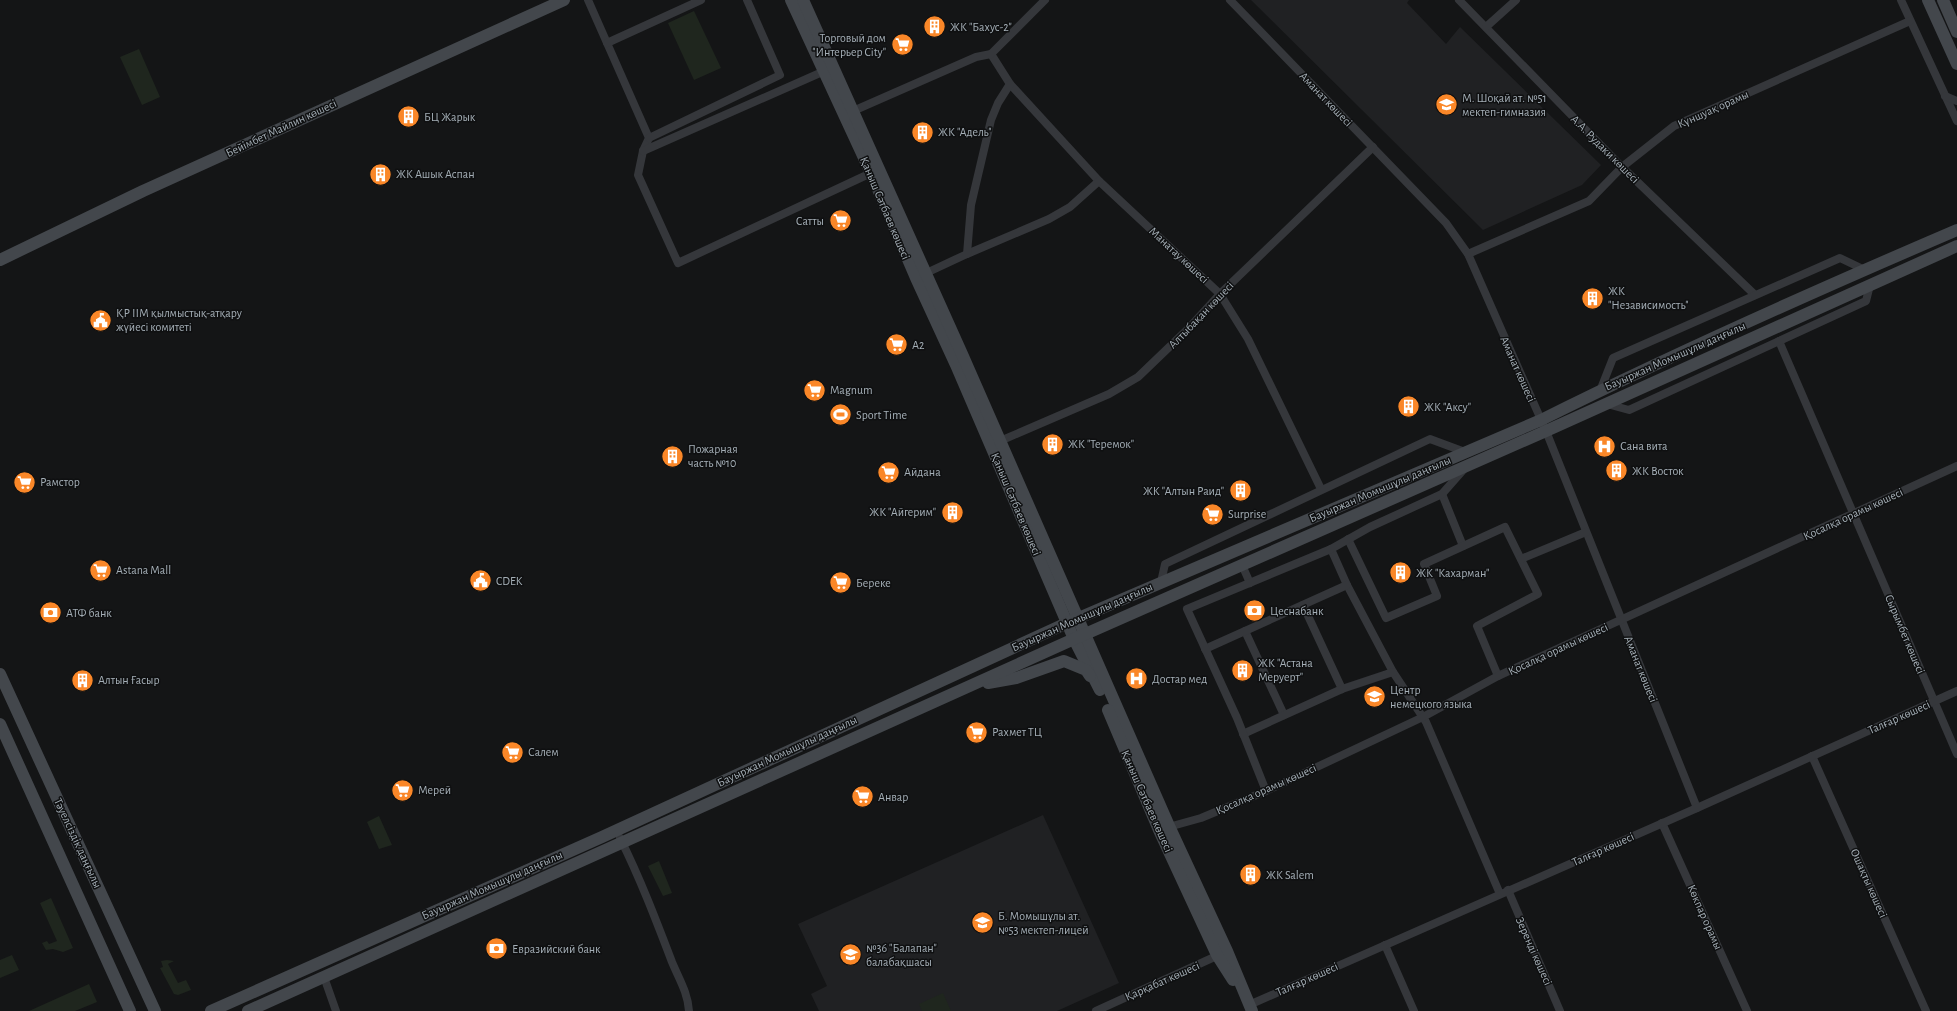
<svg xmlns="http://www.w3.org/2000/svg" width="1957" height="1011" viewBox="0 0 1957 1011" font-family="'Alegreya Sans',sans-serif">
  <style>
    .built { fill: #202123 }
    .green { fill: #1f261e }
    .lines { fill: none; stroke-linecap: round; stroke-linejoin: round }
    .street { stroke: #35373b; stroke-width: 8 }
    .secondary { stroke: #43474c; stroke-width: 12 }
    .labels { text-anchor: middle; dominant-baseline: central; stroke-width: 3; stroke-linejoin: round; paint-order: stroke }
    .poi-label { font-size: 12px; fill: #a5afb7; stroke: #0f1011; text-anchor: start }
    .street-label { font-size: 12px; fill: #a5afb7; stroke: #0f1011 }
  </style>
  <rect width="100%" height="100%" fill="#141516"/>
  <!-- built -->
  <g class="built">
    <path d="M1251 0H1409L1407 3 1446 44 1460 27 1601 165 1582 185 1483 230Z"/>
    <path d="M1043 815 1119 983 1057 1011H819L811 994 827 986 798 924Z"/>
  </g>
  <!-- green -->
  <g class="green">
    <path d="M694 11 721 68 694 80 668 23Z"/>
    <path d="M139 49 160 97 142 105 120 57Z"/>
    <path d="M379 816 392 845 379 849 367 822Z"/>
    <path d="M659 861 672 893 663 896 648 866Z"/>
    <path d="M51 898 73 948 63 952 53 949 46 950 42 943 47 941 49 944 57 941 40 903Z"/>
    <path d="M12 955 19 970 0 978V960Z"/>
    <path d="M167 960 174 961 168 964 178 983 186 980 191 990 178 995 174 994 160 968 163 967 161 961Z"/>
    <path d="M89 984 97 1002 75 1011H29Z"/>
    <path d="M943 993 951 1011H922L919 1004Z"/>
  </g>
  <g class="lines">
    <!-- street -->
    <g class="street">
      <path d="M588 0 649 138 643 151 638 175 678 263 871 173"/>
      <path d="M1230 0 1446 223 1468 254 1546 431 1697 808"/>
      <path d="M1459 0 1622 167 1755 295"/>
      <path d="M1901 0 1957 121"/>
      <path d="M1486 27 1516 0"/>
      <path d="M607 43 701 0"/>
      <path d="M991 54 1010 84 1099 181 1220 294 1248 339 1321 489"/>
      <path d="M1945 96 1957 101"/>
      <path d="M853 111 976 57 991 54 1045 0"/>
      <path d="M649 138 780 75 747 0"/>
      <path d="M643 151 829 69"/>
      <path d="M967 254 1049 219 1070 207 1099 181"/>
      <path d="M1468 254 1589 201 1622 167 1674 126 1910 21"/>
      <path d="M922 275 967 254 971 205 991 120 998 103 1010 84"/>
      <path d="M1779 341 1957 754"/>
      <path d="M1600 391 1613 358 1840 258 1865 270"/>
      <path d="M1607 404 1629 410 1866 301 1870 285"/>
      <path d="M1000 441 1109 394 1138 377 1188 329 1220 294 1373 147"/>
      <path d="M1442 494 1463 546"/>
      <path d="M1348 539 1386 618 1437 596 1424 564 1505 527 1538 594 1477 626 1498 676"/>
      <path d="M1331 549 1347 585 1393 672 1426 722 1500 894"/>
      <path d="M1521 559 1586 532"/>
      <path d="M1242 565 1250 583"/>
      <path d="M1161 582 1165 564 1430 439 1465 452"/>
      <path d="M1303 605 1342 689"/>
      <path d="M1245 631 1284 715"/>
      <path d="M1205 649 1347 585"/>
      <path d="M1243 734 1342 689 1393 672"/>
      <path d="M1812 756 1926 1011"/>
      <path d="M1266 791 1237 718 1187 609 1331 549 1370 527 1442 494 1464 469"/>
      <path d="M1662 823 1747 1011"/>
      <path d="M1165 828 1201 818 1266 791 1423 717 1498 676 1957 466"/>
      <path d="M620 838C640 878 656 920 672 962 679 979 688 993 689 1011"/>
      <path d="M1508 890 1560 1011"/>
      <path d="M1385 945 1414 1011"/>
      <path d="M324 977 336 1011"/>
      <path d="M1249 1005 1697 808 1957 691"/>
      <path d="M1096 1011 1221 954"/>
    </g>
    <!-- secondary -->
    <g class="secondary">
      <path d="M791 0 871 173 916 278 956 365 1074 639 1100 690"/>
      <path d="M803 0 962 354 1169 826 1227 951 1252 1011"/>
      <path d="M1928 0 1957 64"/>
      <path d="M1943 0 1957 32"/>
      <path d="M0 260 143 191 564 0"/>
      <path d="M0 674 155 1011"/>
      <path d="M988 683 1016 678 1064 661 1086 670 1090 676"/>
      <path d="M1108 710 1159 830 1217 955 1233 980"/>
      <path d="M0 724 130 1011"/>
      <path d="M211 1011 602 837 1067 623 1541 420C1677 352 1817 290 1957 230"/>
      <path d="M248 1011 1074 639 1546 431 1957 246"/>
    </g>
  </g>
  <!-- icons -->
  <defs>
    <symbol id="building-disc" viewBox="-11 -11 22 22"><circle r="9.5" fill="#fa8728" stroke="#0f1011"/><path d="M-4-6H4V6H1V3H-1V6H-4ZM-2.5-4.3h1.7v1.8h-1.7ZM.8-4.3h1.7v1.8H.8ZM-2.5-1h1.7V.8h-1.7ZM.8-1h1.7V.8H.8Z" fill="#fff"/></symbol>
    <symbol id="supermarket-disc" viewBox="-11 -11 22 22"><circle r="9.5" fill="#fa8728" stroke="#0f1011"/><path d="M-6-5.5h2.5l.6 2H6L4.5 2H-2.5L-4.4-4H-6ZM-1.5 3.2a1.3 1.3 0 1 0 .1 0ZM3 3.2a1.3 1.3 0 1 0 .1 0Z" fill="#fff"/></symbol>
    <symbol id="school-disc" viewBox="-11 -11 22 22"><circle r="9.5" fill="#fa8728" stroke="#0f1011"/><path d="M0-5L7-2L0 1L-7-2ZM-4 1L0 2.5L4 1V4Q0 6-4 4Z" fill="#fff"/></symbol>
    <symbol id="civic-disc" viewBox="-11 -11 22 22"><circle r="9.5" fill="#fa8728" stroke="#0f1011"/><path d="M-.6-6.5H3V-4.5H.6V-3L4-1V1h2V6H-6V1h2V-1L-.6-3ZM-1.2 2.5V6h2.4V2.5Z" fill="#fff"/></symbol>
    <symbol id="stadium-disc" viewBox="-11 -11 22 22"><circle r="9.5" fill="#fa8728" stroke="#0f1011"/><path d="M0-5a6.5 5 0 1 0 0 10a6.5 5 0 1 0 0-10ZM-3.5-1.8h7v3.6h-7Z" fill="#fff"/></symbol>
    <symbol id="hospital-disc" viewBox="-11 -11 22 22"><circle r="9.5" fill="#fa8728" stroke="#0f1011"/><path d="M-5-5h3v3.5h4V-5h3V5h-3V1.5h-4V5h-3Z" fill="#fff"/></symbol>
    <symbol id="bank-disc" viewBox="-11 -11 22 22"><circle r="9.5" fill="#fa8728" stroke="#0f1011"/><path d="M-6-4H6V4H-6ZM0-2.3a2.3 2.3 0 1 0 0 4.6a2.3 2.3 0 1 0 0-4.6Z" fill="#fff"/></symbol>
  </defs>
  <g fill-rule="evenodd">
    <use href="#building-disc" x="922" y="14" width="25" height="25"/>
    <use href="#supermarket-disc" x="890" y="32" width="25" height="25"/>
    <use href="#school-disc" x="1434" y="92" width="25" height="25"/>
    <use href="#building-disc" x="396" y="104" width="25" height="25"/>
    <use href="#building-disc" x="910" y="120" width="25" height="25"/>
    <use href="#building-disc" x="368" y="162" width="25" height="25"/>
    <use href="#supermarket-disc" x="828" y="208" width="25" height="25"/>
    <use href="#building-disc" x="1580" y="286" width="25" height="25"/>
    <use href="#civic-disc" x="88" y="308" width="25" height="25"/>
    <use href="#supermarket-disc" x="884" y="332" width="25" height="25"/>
    <use href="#supermarket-disc" x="802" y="378" width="25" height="25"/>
    <use href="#building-disc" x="1396" y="394" width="25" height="25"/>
    <use href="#stadium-disc" x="828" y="402" width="25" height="25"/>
    <use href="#building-disc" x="1040" y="432" width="25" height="25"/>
    <use href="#hospital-disc" x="1592" y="434" width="25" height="25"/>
    <use href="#building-disc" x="660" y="444" width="25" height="25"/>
    <use href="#building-disc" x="1604" y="458" width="25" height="25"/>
    <use href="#supermarket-disc" x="876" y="460" width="25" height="25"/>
    <use href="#supermarket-disc" x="12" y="470" width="25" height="25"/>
    <use href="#building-disc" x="1228" y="478" width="25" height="25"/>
    <use href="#building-disc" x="940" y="500" width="25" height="25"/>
    <use href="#supermarket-disc" x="1200" y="502" width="25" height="25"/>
    <use href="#supermarket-disc" x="88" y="558" width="25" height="25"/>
    <use href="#building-disc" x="1388" y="560" width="25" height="25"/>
    <use href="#civic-disc" x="468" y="568" width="25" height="25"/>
    <use href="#supermarket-disc" x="828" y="570" width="25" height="25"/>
    <use href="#bank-disc" x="1242" y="598" width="25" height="25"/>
    <use href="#bank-disc" x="38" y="600" width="25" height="25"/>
    <use href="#building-disc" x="1230" y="658" width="25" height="25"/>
    <use href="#hospital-disc" x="1124" y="666" width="25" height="25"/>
    <use href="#building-disc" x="70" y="668" width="25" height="25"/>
    <use href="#school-disc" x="1362" y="684" width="25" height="25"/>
    <use href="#supermarket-disc" x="964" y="720" width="25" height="25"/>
    <use href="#supermarket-disc" x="500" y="740" width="25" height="25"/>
    <use href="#supermarket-disc" x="390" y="778" width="25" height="25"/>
    <use href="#supermarket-disc" x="850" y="784" width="25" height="25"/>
    <use href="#building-disc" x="1238" y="862" width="25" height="25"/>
    <use href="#school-disc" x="970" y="910" width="25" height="25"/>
    <use href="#bank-disc" x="484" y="936" width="25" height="25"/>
    <use href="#school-disc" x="838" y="942" width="25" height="25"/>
  </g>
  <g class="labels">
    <!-- poi labels -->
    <g class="poi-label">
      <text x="950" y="27">ЖК "Бахус-2"</text>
      <text x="886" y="38" text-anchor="end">Торговый дом<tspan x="886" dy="14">"Интерьер City"</tspan></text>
      <text x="1462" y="98">М. Шоқай ат. №51<tspan x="1462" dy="14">мектеп-гимназия</tspan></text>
      <text x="424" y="117">БЦ Жарык</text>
      <text x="938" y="132">ЖК "Адель"</text>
      <text x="396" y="174">ЖК Ашык Аспан</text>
      <text x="824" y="221" text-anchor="end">Сатты</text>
      <text x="1608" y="291">ЖК<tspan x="1608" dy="14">"Независимость"</tspan></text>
      <text x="116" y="313">ҚР ІІМ қылмыстық-атқару<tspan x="116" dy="14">жүйесі комитеті</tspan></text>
      <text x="912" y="345">А2</text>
      <text x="830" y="390">Magnum</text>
      <text x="1424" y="407">ЖК "Аксу"</text>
      <text x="856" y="415">Sport Time</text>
      <text x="1068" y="444">ЖК "Теремок"</text>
      <text x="1620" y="446">Сана вита</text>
      <text x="688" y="449">Пожарная<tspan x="688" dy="14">часть №10</tspan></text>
      <text x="1632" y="471">ЖК Восток</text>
      <text x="904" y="472">Айдана</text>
      <text x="40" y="482">Рамстор</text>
      <text x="1224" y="491" text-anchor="end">ЖК "Алтын Раид"</text>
      <text x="936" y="512" text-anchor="end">ЖК "Айгерим"</text>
      <text x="1228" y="514">Surprise</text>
      <text x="116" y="570">Astana Mall</text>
      <text x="1416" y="573">ЖК "Кахарман"</text>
      <text x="496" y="581">CDEK</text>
      <text x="856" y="583">Береке</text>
      <text x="1270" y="611">Цеснабанк</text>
      <text x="66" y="613">АТФ банк</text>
      <text x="1258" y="663">ЖК "Астана<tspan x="1258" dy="14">Меруерт"</tspan></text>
      <text x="1152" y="679">Достар мед</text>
      <text x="98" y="680">Алтын Ғасыр</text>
      <text x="1390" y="690">Центр<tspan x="1390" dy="14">немецкого языка</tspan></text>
      <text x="992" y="732">Рахмет ТЦ</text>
      <text x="528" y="752">Салем</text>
      <text x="418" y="790">Мерей</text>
      <text x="878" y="797">Анвар</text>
      <text x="1266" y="875">ЖК Salem</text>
      <text x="998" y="916">Б. Момышұлы ат.<tspan x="998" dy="14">№53 мектеп-лицей</tspan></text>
      <text x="866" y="948">№36 "Балапан"<tspan x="866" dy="14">балабақшасы</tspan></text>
      <text x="512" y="949">Евразийский банк</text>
    </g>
    <!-- street labels -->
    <g class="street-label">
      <text transform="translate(1326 99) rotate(46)">Аманат көшесі</text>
      <text transform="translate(1713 109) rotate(-24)">Күншуақ орамы</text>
      <text transform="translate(281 128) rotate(-25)">Бейімбет Майлин көшесі</text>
      <text transform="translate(1605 149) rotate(45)">А.А. Рудаки көшесі</text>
      <text transform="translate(885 208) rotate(67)">Қаныш Сәтбаев көшесі</text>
      <text transform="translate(1179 255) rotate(43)">Манатау көшесі</text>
      <text transform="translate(1201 315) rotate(-46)">Алтыбақан көшесі</text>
      <text transform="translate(1675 356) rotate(-24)">Бауыржан Момышұлы даңғылы</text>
      <text transform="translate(1518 369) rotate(66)">Аманат көшесі</text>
      <text transform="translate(1380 489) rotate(-23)">Бауыржан Момышұлы даңғылы</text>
      <text transform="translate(1016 504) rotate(67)">Қаныш Сәтбаев көшесі</text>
      <text transform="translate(1853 514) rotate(-25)">Қосалқа орамы көшесі</text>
      <text transform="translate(1082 617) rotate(-24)">Бауыржан Момышұлы даңғылы</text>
      <text transform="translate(1905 634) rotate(67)">Сырымбет көшесі</text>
      <text transform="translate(1558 649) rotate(-25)">Қосалқа орамы көшесі</text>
      <text transform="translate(1641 669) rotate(68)">Аманат көшесі</text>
      <text transform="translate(1899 717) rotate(-24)">Талғар көшесі</text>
      <text transform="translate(787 751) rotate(-25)">Бауыржан Момышұлы даңғылы</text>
      <text transform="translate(1266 789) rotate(-24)">Қосалқа орамы көшесі</text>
      <text transform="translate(1147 801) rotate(66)">Қаныш Сәтбаев көшесі</text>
      <text transform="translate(78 843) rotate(65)">Тәуелсіздік даңғылы</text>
      <text transform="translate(1603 849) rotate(-24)">Талғар көшесі</text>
      <text transform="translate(1869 883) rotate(66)">Ошақты көшесі</text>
      <text transform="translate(492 885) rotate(-24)">Бауыржан Момышұлы даңғылы</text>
      <text transform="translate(1705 917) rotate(66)">Көкпар орамы</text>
      <text transform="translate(1534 951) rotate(66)">Зеренді көшесі</text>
      <text transform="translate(1307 979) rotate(-24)">Талғар көшесі</text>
      <text transform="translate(1162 981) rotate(-24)">Қарқабат көшесі</text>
    </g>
  </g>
</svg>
